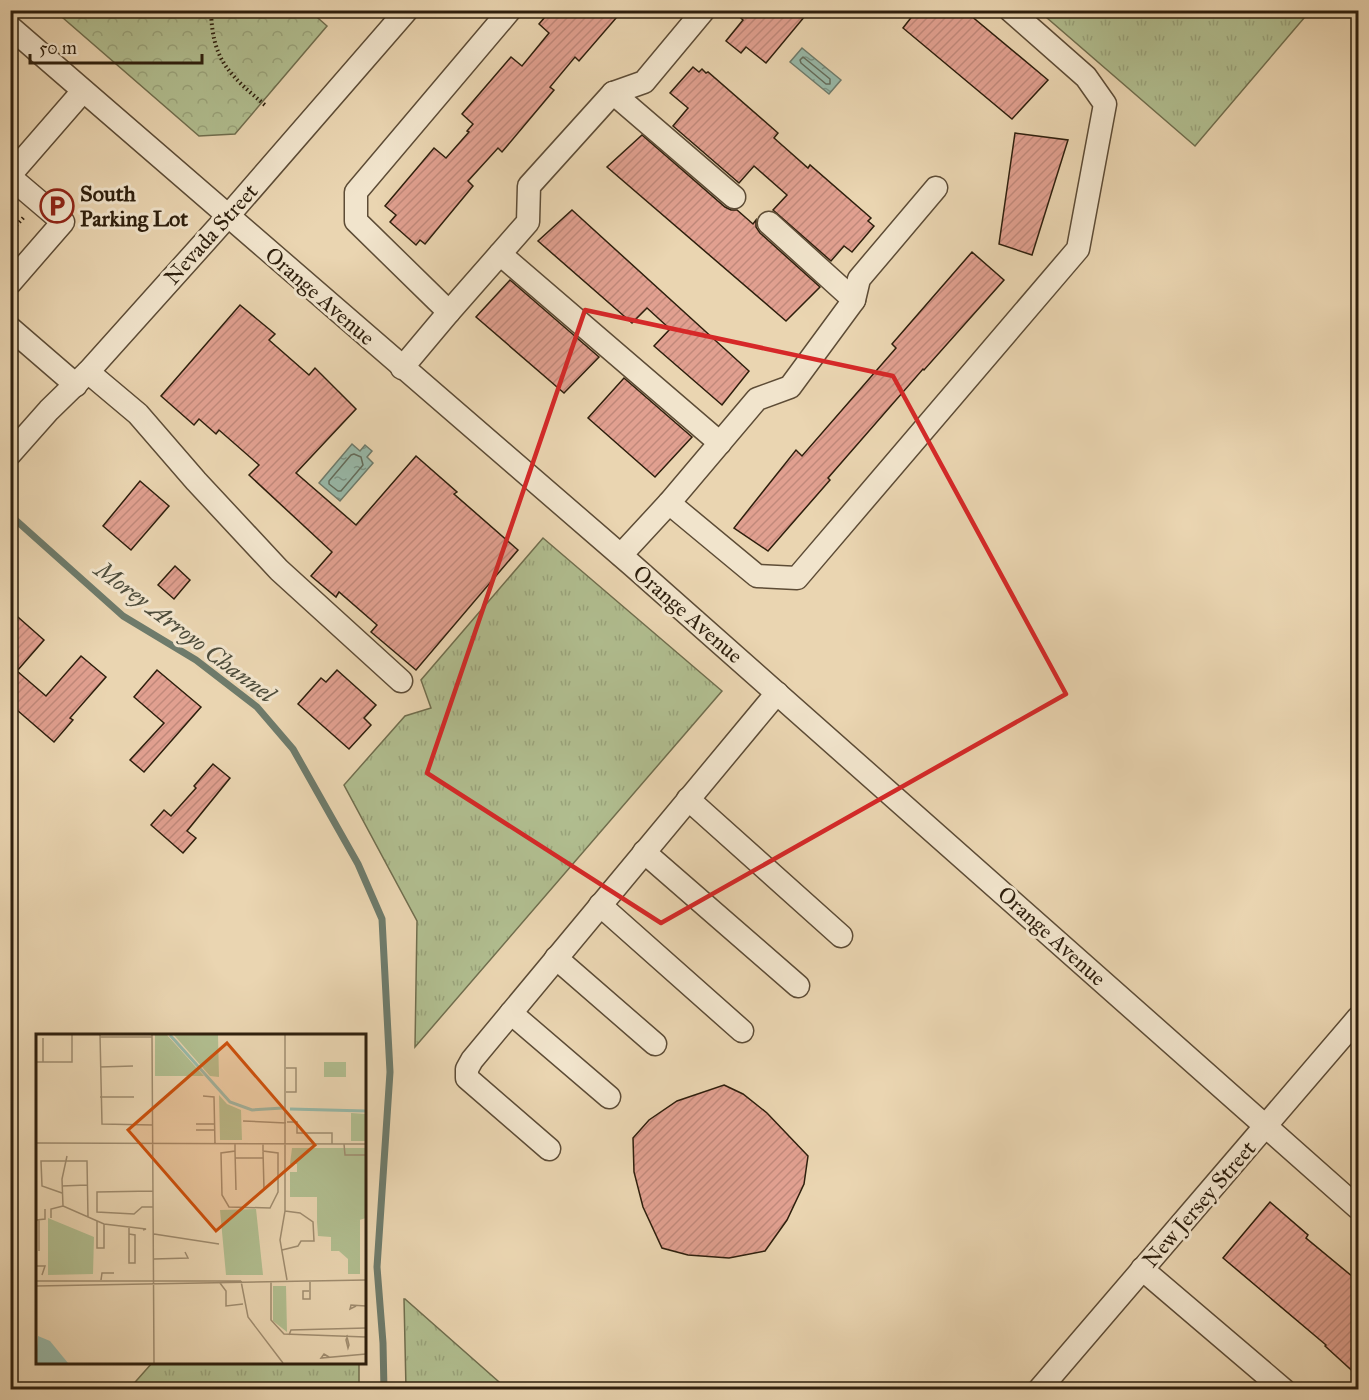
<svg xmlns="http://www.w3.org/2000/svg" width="1369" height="1400" viewBox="0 0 1369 1400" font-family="'IM FELL Great Primer',serif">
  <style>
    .grass { fill: url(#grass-tufts); stroke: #706e4e; stroke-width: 1.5 }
    .park { fill: url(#park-crowns); stroke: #706e4e; stroke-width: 1.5 }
    .water { fill: url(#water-ripples); stroke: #6e7b6b; stroke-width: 1.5 }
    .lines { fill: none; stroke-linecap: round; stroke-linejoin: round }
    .shore { stroke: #636c5b; stroke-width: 1.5 }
    .stream { stroke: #6e7b6b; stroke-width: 7 }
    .building { fill: url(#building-hatch); stroke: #2e1f0d; stroke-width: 1.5 }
    .minor-casing { stroke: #5d4c36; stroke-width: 25 }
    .path { stroke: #2e1f0d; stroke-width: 4; stroke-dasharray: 1.5 3; stroke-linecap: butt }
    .minor { stroke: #f1e4cc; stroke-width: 22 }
    .marked { fill: none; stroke: #d62828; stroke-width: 4.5; stroke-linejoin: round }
    .labels { text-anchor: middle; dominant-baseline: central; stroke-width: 6; stroke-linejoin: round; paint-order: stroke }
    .poi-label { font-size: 22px; font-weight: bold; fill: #2e1f0d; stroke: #f1e4cc; text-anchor: start }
    .street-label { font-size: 22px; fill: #2e1f0d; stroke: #f1e4cc }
    .water-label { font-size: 24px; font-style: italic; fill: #4e4d3c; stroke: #f1e4cc }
    .inset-river { fill: none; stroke: #98b9a9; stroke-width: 3 }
    .inset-road { fill: none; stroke: #9f8c6f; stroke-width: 1.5 }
    .view { fill: #cc500c; fill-opacity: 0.15; stroke: #cc500c; stroke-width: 3 }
    .inset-edge { fill: none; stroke: #2e1f0d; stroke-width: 3 }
  </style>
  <defs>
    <pattern id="grass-tufts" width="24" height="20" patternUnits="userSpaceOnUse" patternTransform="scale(1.5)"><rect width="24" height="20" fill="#b1be90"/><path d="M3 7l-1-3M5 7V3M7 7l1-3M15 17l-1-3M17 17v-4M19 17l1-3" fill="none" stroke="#99a37b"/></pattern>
    <pattern id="park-crowns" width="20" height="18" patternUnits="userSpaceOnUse" patternTransform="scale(1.5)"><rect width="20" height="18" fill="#b1be90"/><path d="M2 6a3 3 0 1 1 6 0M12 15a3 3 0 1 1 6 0" fill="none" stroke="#99a37b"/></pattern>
    <pattern id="water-ripples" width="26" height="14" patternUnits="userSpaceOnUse" patternTransform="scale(1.5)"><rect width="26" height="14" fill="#98b9a9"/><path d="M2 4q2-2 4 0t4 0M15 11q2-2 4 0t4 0" fill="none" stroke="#7c9688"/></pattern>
    <pattern id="building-hatch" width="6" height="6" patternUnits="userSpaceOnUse" patternTransform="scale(1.5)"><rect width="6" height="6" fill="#e1a090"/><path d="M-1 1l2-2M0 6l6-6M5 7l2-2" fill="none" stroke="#c1897b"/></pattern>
  </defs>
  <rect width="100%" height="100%" fill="#ead5b1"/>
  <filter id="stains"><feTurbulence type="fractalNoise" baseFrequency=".00333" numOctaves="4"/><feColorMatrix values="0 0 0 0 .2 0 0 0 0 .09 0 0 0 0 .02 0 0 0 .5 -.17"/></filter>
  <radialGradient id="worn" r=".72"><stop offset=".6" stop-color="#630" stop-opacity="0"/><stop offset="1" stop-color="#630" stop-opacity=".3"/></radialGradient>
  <!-- grass -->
  <g class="grass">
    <path d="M1039 11H1310L1195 146Z"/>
    <path d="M543 538 722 691 415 1047 417 921 344 785 405 716 431 708 421 680Z"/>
    <path d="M404 1299H405L507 1389H406Z"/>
    <path d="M152 1363H359V1389H129Z"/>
  </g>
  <!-- park -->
  <path class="park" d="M55 11H310L327 26 235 134 199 136Z"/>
  <!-- water -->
  <g class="water">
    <path d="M802 48 841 80 829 94 790 62Z"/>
    <path d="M352 444 360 451 365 445 372 451 367 457 373 463 340 501 319 483Z"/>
  </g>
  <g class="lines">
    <!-- shore -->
    <g class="shore">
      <path d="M803 57 830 79V84H826L801 63 800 60Z"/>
      <path d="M354 454 361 457 363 465 341 491H338L329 484V481L351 455Z"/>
    </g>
    <!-- stream -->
    <path class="stream" d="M10 515 123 616 196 660 257 707 293 749 358 864 382 919 390 1072 377 1267 383 1343 384 1390"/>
  </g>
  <!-- building -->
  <g class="building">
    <path d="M551 10H623L579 61 575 57 550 87 554 90 502 152 498 148 468 181 473 186 425 244 420 240 416 245 390 222 396 215 385 206 434 148 446 158 469 132 467 131 473 124 462 114 511 57 522 66 549 33 539 24Z"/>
    <path d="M732 10H810L766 63 746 47 741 53 726 41 743 20Z"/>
    <path d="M917 10H964L1048 80 1012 119 903 28Z"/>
    <path d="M693 67 699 72 702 69 706 73 708 72 778 133 774 138 808 168 810 165 871 218 868 221 874 226 852 252 844 246 831 261 773 210 787 195 754 166 739 183 673 126 688 108 670 93Z"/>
    <path d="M1015 133 1068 140 1032 255 999 244Z"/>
    <path d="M642 135 725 207 731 210H737L753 224 756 220V227L760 233 820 287 786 321 607 167Z"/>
    <path d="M572 210 749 371 722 405 654 346 670 329 647 308 632 323 538 241Z"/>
    <path d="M972 252 1004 280 924 370 923 369 828 478 830 480 768 551 734 528 796 450 802 456 896 348 892 344Z"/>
    <path d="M510 280 599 357 564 393 476 317Z"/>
    <path d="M240 305 275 334 269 340 309 375 315 368 356 409 296 473 356 525 416 456 457 492 454 494 518 550 416 670 371 632 377 625 339 592 336 597 311 576 332 552 249 475 259 465 219 430 216 434 199 419 194 425 161 396Z"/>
    <path d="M624 378 692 437 655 477 588 418Z"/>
    <path d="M140 481 169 506 131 550 103 526Z"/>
    <path d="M175 566 190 580 174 599 158 585Z"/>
    <path d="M10 610 44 640 17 671 46 696 81 656 106 677 70 718 73 720 54 742 10 704Z"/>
    <path d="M157 670 201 707 144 772 130 760 164 723 134 697Z"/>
    <path d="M337 670 376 705 364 718 371 725 349 749 298 704 321 678 326 682Z"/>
    <path d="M213 764 230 778 187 831 196 838 183 853 151 825 164 810 171 816 196 788 194 786Z"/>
    <path d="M724 1085 743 1094 767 1113 808 1156 804 1184 787 1220 765 1251 729 1258 688 1255 662 1248 643 1207 634 1172 633 1138 649 1120 677 1101Z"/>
    <path d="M1270 1202 1308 1235 1306 1238 1359 1282V1377L1325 1346 1326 1345 1223 1258Z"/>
  </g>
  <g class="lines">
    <defs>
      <g id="minor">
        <path d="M10 27 632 565 1358 1208"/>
        <path d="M613 93 734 197"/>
        <path d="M10 175 83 91"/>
        <path d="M10 177 63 222 10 283"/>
        <path d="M769 223 854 300"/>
        <path d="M500 254 720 443"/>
        <path d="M449 312 528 222 529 186 613 93 644 82 704 10"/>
        <path d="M10 328 76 385"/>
        <path d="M402 368 449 312 356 221V192L510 10"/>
        <path d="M88 372 138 414 196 481 279 570 401 681"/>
        <path d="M10 454 49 410 88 372 228 216 407 10"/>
        <path d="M669 503 757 399 790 387 854 300 859 279 936 188"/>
        <path d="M621 555 669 503 757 576 797 578 1078 249 1105 104 1086 77 1010 10"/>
        <path d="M688 799 841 936"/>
        <path d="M644 852 798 986"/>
        <path d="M600 905 742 1031"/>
        <path d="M556 958 655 1044"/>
        <path d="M511 1013 609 1097"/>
        <path d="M549 1149 467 1078V1069L472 1060 777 693"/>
        <path d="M1142 1269 1284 1390"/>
        <path d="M1039 1390 1358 1018"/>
      </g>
    </defs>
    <!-- minor casing -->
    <use href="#minor" class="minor-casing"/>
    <!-- path -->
    <g class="path">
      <path d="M211 10C212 61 230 75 266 106"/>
      <path d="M10 232 24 217"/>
    </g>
    <!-- minor -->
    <use href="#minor" class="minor"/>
  </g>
  <!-- marked area -->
  <path class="marked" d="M585 310 893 376 1066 694 661 923 427 773Z"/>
  <!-- icons -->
  <defs>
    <symbol id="parking-ring" viewBox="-11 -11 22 22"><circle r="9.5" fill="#f1e4cc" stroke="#8f2418" stroke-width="1.5"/><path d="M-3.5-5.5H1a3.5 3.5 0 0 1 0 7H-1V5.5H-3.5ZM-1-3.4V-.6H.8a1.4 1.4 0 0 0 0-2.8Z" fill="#8f2418"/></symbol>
  </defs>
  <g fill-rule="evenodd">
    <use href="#parking-ring" x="38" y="187" width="38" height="38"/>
  </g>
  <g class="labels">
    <!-- poi labels -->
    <g class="poi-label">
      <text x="80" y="193">South<tspan x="80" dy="25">Parking Lot</tspan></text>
    </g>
    <!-- street labels -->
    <g class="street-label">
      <text transform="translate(211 234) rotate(-48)">Nevada Street</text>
      <text transform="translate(320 296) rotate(41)">Orange Avenue</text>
      <text transform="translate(688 614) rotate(41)">Orange Avenue</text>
      <text transform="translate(1052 936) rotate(42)">Orange Avenue</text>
      <text transform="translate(1199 1204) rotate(-49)">New Jersey Street</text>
    </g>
    <!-- water labels -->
    <g class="water-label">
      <text transform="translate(185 632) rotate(37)">Morey Arroyo Channel</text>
    </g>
  </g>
  <!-- overview -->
  <g transform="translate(36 1034)">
    <rect width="330" height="330" fill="#ead5b1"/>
    <path d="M119 1H131L168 42H119ZM138 1H182L183 43 174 42ZM183 61 191 70 205 76 206 106H184ZM315 79 330 80V107H315ZM220 175 227 241H190L184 176ZM12 184 58 203 57 240 12 241ZM324 186V240H312V225L303 217H295V203L282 202 281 188ZM237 252H250L251 298 237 287Z" fill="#b1be90"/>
    <path d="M256 114H330V184L317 188H281V163H254V138H261V130H254Z" fill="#b1be90"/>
    <path d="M288 28H310V43H288Z" fill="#b1be90"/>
    <path d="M2 302 14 307 32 329H0Z" fill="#98b9a9"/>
    <path class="inset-river" d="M134 1 194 68 216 76 247 74M254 75 330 77"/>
    <path class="inset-road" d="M64 1 66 90 117 91M116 1 118 329M249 1V177L244 206 251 246M64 3H116M7 4V28M0 28H36V1M64 33 97 32M250 34H260V58H250M167 62 178 63 179 110M64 63H98M207 87 250 89M251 88H261V99H296V110M160 90H179M160 96H179M0 109 330 110M199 110V117L185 119 186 161 193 173 234 174 242 158V119L227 117V110M308 110 309 121H330M199 117 200 156M227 117 228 156M31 122 26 145 27 172 68 190 110 195 107 196M199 124H227M26 152 51 151M117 157 61 158V178L98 180 106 173H117M26 159 6 152 5 127H51L52 183M15 184V175L27 172M0 186 9 185V175M61 187V214H68V190M93 194V229H99V201L93 200M118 200 183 210M246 216 262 212 265 207H278L277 188 264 179 249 177M3 217V186M118 225 152 224 149 218M0 232H9L6 241M65 246 66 239H78M0 247H205M205 247 212 283 247 329M235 248V286L248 300 330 303M184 249 190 257V272L207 270M0 252 330 246M273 257H267V265H274V248M320 272 314 275 315 271 330 272M253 301 255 296 330 294M311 303 313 311 312 314 310 306ZM293 323 288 320 285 324 330 320"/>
    <path class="view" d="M191 9 279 111 180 197 92 96Z"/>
    <rect width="330" height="330" class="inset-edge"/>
  </g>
  <!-- margin -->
  <rect width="1369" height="1400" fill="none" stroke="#ead5b1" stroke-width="36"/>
  <rect x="12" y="12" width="1345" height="1376" fill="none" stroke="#2e1f0d" stroke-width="3"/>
  <rect x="18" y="18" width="1333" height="1364" fill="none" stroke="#2e1f0d" stroke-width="1.5"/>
  <!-- scale -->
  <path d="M30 54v9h172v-9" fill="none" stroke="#2e1f0d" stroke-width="3"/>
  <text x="39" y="54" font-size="18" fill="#2e1f0d" stroke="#f1e4cc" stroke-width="4.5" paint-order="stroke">50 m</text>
  <rect width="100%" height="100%" filter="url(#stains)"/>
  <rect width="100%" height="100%" fill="url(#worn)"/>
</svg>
